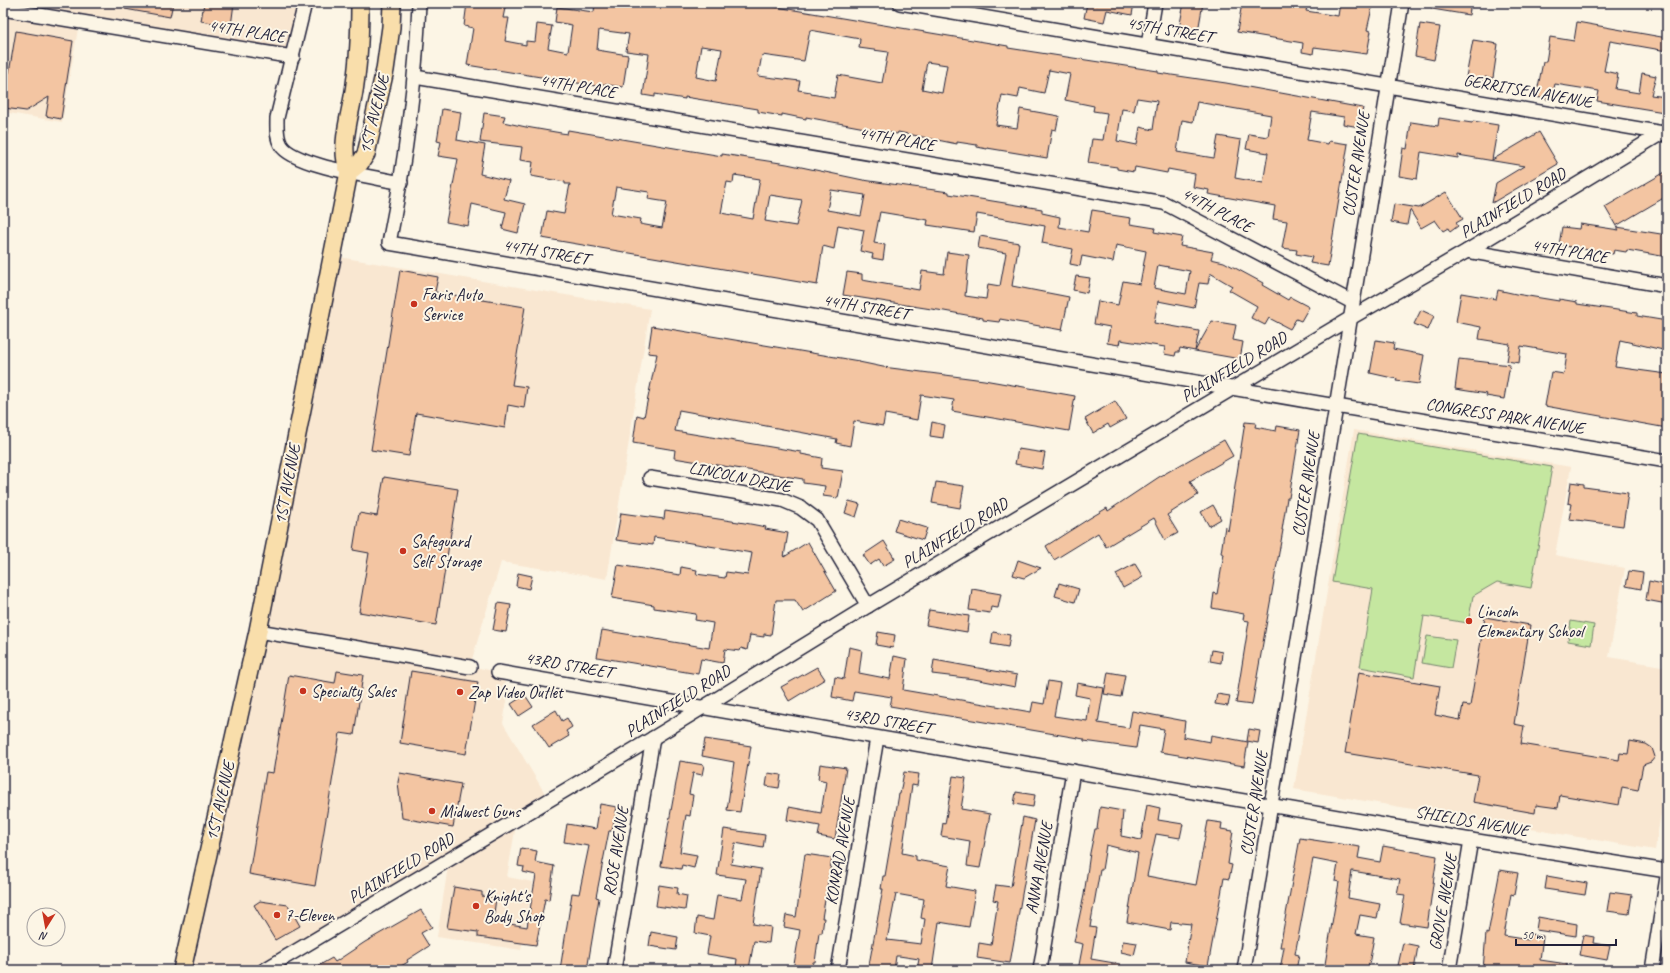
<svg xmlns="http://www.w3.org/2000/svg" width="1670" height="973" viewBox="0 0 1670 973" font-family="Caveat,sans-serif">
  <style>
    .built { fill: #f9e7d1 }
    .green { fill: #c5e7a0; stroke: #74846e }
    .building { fill: #f3c5a2; stroke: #22223b; fill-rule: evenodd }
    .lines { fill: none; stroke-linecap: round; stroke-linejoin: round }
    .minor-casing { stroke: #22223b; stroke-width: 16 }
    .major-casing { stroke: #22223b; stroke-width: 20 }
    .minor { stroke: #fcf5e5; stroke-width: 13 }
    .major { stroke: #f9deab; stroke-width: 17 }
    .poi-dot { fill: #c8321e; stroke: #fcf5e5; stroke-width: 1.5 }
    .labels { text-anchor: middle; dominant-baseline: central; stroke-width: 4; stroke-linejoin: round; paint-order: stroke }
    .street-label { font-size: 17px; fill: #22223b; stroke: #fcf5e5 }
    .poi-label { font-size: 17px; fill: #22223b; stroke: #fcf5e5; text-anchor: start }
  </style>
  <rect width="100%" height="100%" fill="#fcf5e5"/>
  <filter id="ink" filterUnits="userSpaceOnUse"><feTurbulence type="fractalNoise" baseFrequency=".025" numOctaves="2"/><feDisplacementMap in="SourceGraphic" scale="8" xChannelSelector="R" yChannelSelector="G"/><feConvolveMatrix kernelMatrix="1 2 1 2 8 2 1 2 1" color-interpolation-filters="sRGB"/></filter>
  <g filter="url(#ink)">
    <!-- built -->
    <g class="built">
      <path d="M3 3 19 6V3H299L288 58 79 23 62 122 3 112Z"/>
      <path d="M339 257 650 309 607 579 501 562 470 666 498 672 509 689 503 723 547 797 518 813 507 877 533 882 521 950 437 937 449 860 260 970H184Z"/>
      <path d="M1354 430 1571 467 1555 555 1625 568 1609 657 1667 667V775L1655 850 1294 789Z"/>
    </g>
    <!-- green -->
    <g class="green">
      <path d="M1358 434 1552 467 1531 588 1497 582 1473 596 1468 623 1424 616 1414 677 1360 667 1373 589 1332 582Z"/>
      <path d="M1571 621 1594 625 1591 645 1568 641Z"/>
      <path d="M1427 636 1456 640 1451 668 1422 663Z"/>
    </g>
    <!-- building -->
    <g class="building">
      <path d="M126 3H173L170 17 125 9Z"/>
      <path d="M204 3H234L231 26 201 21Z"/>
      <path d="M467 3H506L503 18H509L505 41 526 45V41L535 42 537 24 552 26 548 48 568 52 572 25 555 22 557 7 594 12 595 3H753L1008 46V48L1047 54 1158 71V73L1226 83 1363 108 1359 127 1343 124 1344 117 1312 112 1307 140 1328 144 1329 141 1348 144 1328 266 1310 263 1312 257 1296 254 1297 250 1282 248 1287 221 1273 219 1275 206 1208 194 1209 190 1193 187 1195 174 1168 169 1167 173 1135 167 1134 172 1117 169V167L1088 163 1092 139 1103 140 1107 113 1093 111 1094 106 1065 100 1070 74 1049 70 1044 93 1020 88 1018 98 1002 95 996 125 1017 128 1020 109 1059 116 1056 130 1052 129 1047 158 987 148V149L977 147V145L957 142V144L898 132 897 134 806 117V119L782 114V116L758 112V109L685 97V99L655 94V97L643 95 649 54 626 51 629 34 599 30 597 50 628 55 623 87 602 84V87L467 65 473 28 464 26ZM810 30 860 39 859 48 888 52 882 83 838 75 834 98 811 94V92L798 90 800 81 758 76 762 55 804 61ZM701 46 722 49 716 81 696 77ZM927 62 947 65 942 93 922 89ZM1137 98 1157 101 1153 130 1140 127 1137 145 1117 141 1122 109 1134 111ZM1197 102 1271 115 1268 137 1249 134 1246 149 1268 153 1263 183 1235 178 1241 140 1218 136 1214 158 1177 152 1182 120 1193 122Z"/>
      <path d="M1087 3 1097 5 1098 3H1134L1132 15 1107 10 1104 22 1084 18Z"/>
      <path d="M1184 3H1203L1197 37 1178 34Z"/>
      <path d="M1242 3H1268L1295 7V3H1308L1306 11 1338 16 1340 3 1372 8 1367 30 1371 31 1367 54 1314 47 1313 54 1302 52 1303 43 1237 32Z"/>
      <path d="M1433 3H1471L1469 15 1432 9Z"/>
      <path d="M1577 22 1667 38V51L1610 41 1604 71 1618 74 1615 89 1639 93 1642 73 1656 76 1651 95 1666 97 1664 112 1597 101 1599 91 1555 84 1551 100 1536 97 1543 62H1546L1550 37 1574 41Z"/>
      <path d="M1420 24 1440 27 1434 60 1415 56Z"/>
      <path d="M16 31 73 41 61 119 46 116 49 97 26 111 4 108 3 72 9 73Z"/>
      <path d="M1473 40 1498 44 1493 78 1485 77 1484 80 1466 77Z"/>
      <path d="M442 109 461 112 457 140 485 145 480 174 509 181 504 199 525 204 518 233 502 229 506 212 472 204 468 226 446 222 458 159 438 156 441 142 437 141Z"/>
      <path d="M484 113 505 116 503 122 526 127 567 134 568 130 722 156V154L787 164 863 180 949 192V194L1042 209V213L1060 217 1059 227 1088 232 1092 210 1105 212V214L1131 218 1130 224 1155 228 1154 232 1182 237 1180 246 1213 252 1211 259 1224 262 1263 283 1262 285 1288 300 1290 297 1309 307 1301 321 1296 319 1290 329 1269 318 1265 325 1251 318 1257 306 1229 290 1232 286 1210 273 1208 284 1199 283 1194 308 1158 301 1154 323 1199 331 1195 351 1180 348 1179 352H1176L1175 356 1164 354 1165 347 1120 340 1119 345 1107 343 1110 327 1094 324 1098 301 1118 305 1123 281 1140 284 1146 251 1116 245 1113 262 1082 256 1080 266 1070 264 1073 249 1042 243 1045 226 977 214 974 232 927 225 928 220 880 212 874 243 885 245 883 260 872 258 873 254 860 251 864 230 838 225 834 249 823 246 817 285 542 238 547 211 564 214 570 184H565V182L531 176 533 162 520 160 522 147 480 142ZM734 175 760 179 753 219 721 213 727 182 733 183ZM616 187 649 192 648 199 667 202 662 228 640 224 641 219 611 214ZM831 190 865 195 861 216 827 210ZM770 195 802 200 796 226 765 221ZM1158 265 1190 271 1186 294 1154 288Z"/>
      <path d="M1439 118 1472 123 1473 121 1498 125 1492 160 1539 132 1558 164 1492 203 1496 183 1524 166 1458 155V158L1421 152 1417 179 1399 176 1403 148 1407 149 1411 122 1438 126Z"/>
      <path d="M1667 171V196L1616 226 1605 207Z"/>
      <path d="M1446 192 1463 219 1456 223 1458 226 1450 232 1448 228 1443 231 1435 220 1421 228 1410 210 1407 225 1391 222 1394 204 1419 208Z"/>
      <path d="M1580 224 1619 230 1617 227 1667 235V257L1627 250 1626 252 1614 250 1613 254 1559 245 1562 227 1579 229Z"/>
      <path d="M980 236 1019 243 1012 286 1069 297 1062 330 1000 319 999 322 983 320V318L944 311 843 295 847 272 862 274V280L919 290 922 271 944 274 947 252 969 255 965 296 986 299 988 284 1000 286 1006 253 978 248Z"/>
      <path d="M400 270 438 277 435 292 525 307 512 385 527 387 524 408 508 405 505 428 416 413 409 456 371 450Z"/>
      <path d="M1076 276 1090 278 1087 293 1073 290Z"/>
      <path d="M1498 290 1516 294 1559 301V299L1577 302V304L1637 313V316L1667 321V334L1663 350 1620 340 1615 367 1667 374V428L1545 406 1551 372 1564 374 1567 354 1521 346 1519 363 1507 361 1510 344 1479 339 1481 327 1456 322 1461 293 1496 299Z"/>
      <path d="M1421 310 1434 316 1428 330 1414 324Z"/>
      <path d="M1212 321 1236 325 1233 340 1243 342 1240 359 1195 351Z"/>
      <path d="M652 326 859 361V362L883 367 984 380 1075 396 1069 431 952 411 954 400 921 395 917 420 885 414 883 426 854 421 850 446 836 443 837 439 679 410 675 431 801 452V454L822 458 821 468 843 471 838 498 823 496 825 486 803 483V479L674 458 675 450 633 443 637 415 644 417 657 354 648 353Z"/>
      <path d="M1376 340 1394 343 1393 349 1424 355 1419 384 1396 381 1397 379 1370 373Z"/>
      <path d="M1459 359 1510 365 1504 399 1486 396 1487 394 1455 389Z"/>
      <path d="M1115 401 1126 419 1110 428 1108 424 1093 433 1085 419Z"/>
      <path d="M932 422 945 425 943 438 930 436Z"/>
      <path d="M1245 422 1256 423 1255 427 1276 431 1277 426 1300 430 1289 498H1287L1282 530H1283L1252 705 1236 703 1249 621 1243 620 1244 614 1212 608 1214 593 1217 594 1224 554 1221 553 1225 526 1228 531Z"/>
      <path d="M1224 440 1233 456 1190 481 1198 495 1167 515 1178 533 1165 540 1154 518 1106 547 1098 533 1054 560 1046 546 1090 518 1107 508 1108 511 1159 477Z"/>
      <path d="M1018 449 1045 453 1042 469 1015 464Z"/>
      <path d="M384 477 458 489 436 625 359 612 369 553 353 550 359 513 377 516Z"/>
      <path d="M936 482 964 486 960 508 932 503Z"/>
      <path d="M1571 482 1584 484V487L1628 493 1623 526 1569 519 1572 504 1568 503Z"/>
      <path d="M849 501 860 504 856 517 845 513Z"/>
      <path d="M1213 505 1221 519 1209 526 1201 512Z"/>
      <path d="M665 511 745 523 766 527 765 529 788 533 784 557 808 542 836 591 803 612 795 600H776L771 635 764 634V637L750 635 747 650 741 648 740 651 725 649 723 663 701 659 698 674 597 657 602 630 709 648 713 623 695 620 696 614 654 608V605L612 598 618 565 680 575 681 567 697 570 696 574 725 578 726 572 748 575 752 553 654 537 653 545 616 540 621 513 664 519Z"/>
      <path d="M898 519 927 528 923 540 894 531Z"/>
      <path d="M884 541 895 559 883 566 879 559 870 565 863 555Z"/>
      <path d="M1018 560 1041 568 1024 578 1013 575Z"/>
      <path d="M1135 564 1143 577 1123 588 1116 574Z"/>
      <path d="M1629 571 1643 573 1641 589 1626 586Z"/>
      <path d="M518 573 532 576 529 589 516 586Z"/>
      <path d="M1649 581 1667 585V604L1646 600Z"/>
      <path d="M1059 583 1079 589 1075 602 1055 596Z"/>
      <path d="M972 589 1001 594 998 608 991 607 990 613 969 610Z"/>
      <path d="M498 603 511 605 506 632 493 630Z"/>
      <path d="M929 610 969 616 967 632 926 625Z"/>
      <path d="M1485 617 1530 625 1514 724 1524 726 1521 744 1619 760 1620 753 1628 754 1630 741 1646 744 1652 748 1655 757 1651 762 1643 765 1638 790 1622 787 1619 805 1560 795 1558 808 1536 805 1535 813 1473 802 1478 775 1345 753 1359 672 1440 686 1435 715 1460 720 1463 705 1470 706Z"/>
      <path d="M878 632 895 635 893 648 876 645Z"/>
      <path d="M993 632 1010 635 1008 647 991 644Z"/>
      <path d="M849 647 862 650 859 673 890 679 894 656 907 659 903 690 1031 712 1033 702 1044 704 1048 681 1060 683 1054 716 1087 721 1090 698 1075 695 1077 683 1104 688 1098 723 1129 728 1132 711 1185 721 1183 737 1210 742 1211 735 1248 742 1244 766 1160 752 1164 729 1140 725 1136 748 1084 741V739L890 706 892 697 854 691 852 701 832 697 835 677 844 679Z"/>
      <path d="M1212 650 1222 652 1221 663 1210 661Z"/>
      <path d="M934 660 1017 675 1015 687 974 679 932 674Z"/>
      <path d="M817 667 825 679 789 701 781 687Z"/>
      <path d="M337 671 363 675 354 735 340 733 315 886 249 874 266 772 273 773 289 675 335 683Z"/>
      <path d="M411 671 478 682 466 754 400 743Z"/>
      <path d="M1108 672 1125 675 1121 697 1104 694Z"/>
      <path d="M1217 694 1230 696 1228 706 1215 704Z"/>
      <path d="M525 695 533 707 519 716 511 704Z"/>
      <path d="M556 710 562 721 567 718 572 727 566 731 569 736 549 748 533 724Z"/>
      <path d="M1249 729 1260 731 1258 743 1247 741Z"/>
      <path d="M705 739 751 746 740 812 727 810 734 762 702 756Z"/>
      <path d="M680 761 704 765 702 775 693 773 689 794 693 795 690 816 686 815 680 852 697 855 694 868 682 865 681 869 661 866Z"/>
      <path d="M820 764 846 768 835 839 818 836 820 826 787 820 789 807 821 813 826 781 818 779Z"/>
      <path d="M904 772 919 774 917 786 912 785 902 853 916 856V860L950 866 946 886 975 891 969 927 939 922 932 970H917L919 959 899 956H896L894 970H868L883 889H881L883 876H885L899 794H900ZM896 894 924 899 921 918 925 919 921 944 887 940Z"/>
      <path d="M400 773 461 784 453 827 402 818 398 782Z"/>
      <path d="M768 773 781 775 779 788 766 786Z"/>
      <path d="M953 776 966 778 961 809 990 814 980 868 967 866 970 841 941 836 943 823 945 824Z"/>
      <path d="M1016 792 1035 795 1033 807 1014 804Z"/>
      <path d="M600 804 617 807 612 831H609L596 897 599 898 587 970H560L572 893 579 894 589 846 564 842 567 824 596 829Z"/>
      <path d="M1147 805 1160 808 1158 820 1183 824 1180 838 1156 834 1147 876 1196 885 1208 821 1222 823 1221 829 1233 831 1228 864 1232 865 1229 879 1224 878 1208 966 1185 962 1191 924 1171 922 1170 930 1127 922 1138 853 1106 845 1102 870H1100L1090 927 1096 928 1091 959 1120 964V970H1078L1083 944 1074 942 1084 895 1090 853 1095 829H1097L1100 807 1123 811 1121 836 1141 840Z"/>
      <path d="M1023 817 1035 820 1010 963 977 958 979 943 991 945 998 901 993 900 996 885 1011 887Z"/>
      <path d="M724 829 765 835 763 848 735 843 731 864 761 869 753 924 771 927 769 943 754 941 749 969 736 967 737 959 707 954 710 936 695 933 697 917 713 920 717 895 742 899 746 879 717 875Z"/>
      <path d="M1300 838 1360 847 1358 858 1380 862 1383 846 1437 856 1427 927 1400 923 1405 895 1397 894 1400 879 1352 871 1348 898 1380 904 1377 918 1360 915 1356 934 1374 937 1368 970H1324L1339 882 1335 881 1338 864 1313 859 1295 954 1299 955 1296 970H1280L1284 947H1280Z"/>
      <path d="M521 848 537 851 535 862 554 866 549 900 545 899 536 945 478 937V932L447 928 454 887 482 892V896L496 898 493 921 527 927 536 875 523 872 524 867 518 866Z"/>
      <path d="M805 854 832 858 822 918H824L822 933H819L815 962H813L812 970H793L800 930 784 927 786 915 796 917Z"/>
      <path d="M1500 870 1518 873 1514 895 1511 894 1504 936 1529 940 1530 934 1543 936 1540 960 1567 964V970H1483L1486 933 1488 934Z"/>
      <path d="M1547 876 1587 883 1585 895 1545 889Z"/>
      <path d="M659 885 678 888 677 894 687 896 685 910 656 906Z"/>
      <path d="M1610 892 1632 895 1629 914 1607 911Z"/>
      <path d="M260 901 288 905 300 926 275 940 254 905Z"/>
      <path d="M421 910 432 927 421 933 429 946 407 960 408 962 394 970H311L332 958 335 962 365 942Z"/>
      <path d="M1538 917 1577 924 1576 936 1536 930Z"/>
      <path d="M651 932 678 937 676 950 649 946Z"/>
      <path d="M1583 935 1594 937 1593 943 1610 946 1607 960 1579 955Z"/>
      <path d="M1123 941 1137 943 1134 955 1121 952Z"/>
      <path d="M1403 943 1418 946 1414 970H1397Z"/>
    </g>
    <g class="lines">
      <defs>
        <g id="minor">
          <path d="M305 3 277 118C277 127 276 137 281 145 293 166 376 177 401 183"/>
          <path d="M419 3C416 85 405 163 389 243L1336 406 1667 461"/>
          <path d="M900 3 1663 133"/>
          <path d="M3 9 293 57"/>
          <path d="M1148 45 1155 3"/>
          <path d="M415 77 1164 203 1352 302"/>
          <path d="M1467 251 1667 286"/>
          <path d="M650 478 782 500 801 508 817 520 868 606"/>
          <path d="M258 631 470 667"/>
          <path d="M498 672 1471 840 1667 871"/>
          <path d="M264 970 653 738 868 606 1349 319 1467 251 1667 130"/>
          <path d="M614 970 653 738"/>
          <path d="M838 970 877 738"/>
          <path d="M1040 970 1073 771"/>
          <path d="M1244 970 1402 3"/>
          <path d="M1449 970 1471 840"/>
          <path d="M1652 970 1667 877"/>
        </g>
        <g id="major">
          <path d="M349 172C338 145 352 112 355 84 359 57 360 30 360 3"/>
          <path d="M182 970 258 631 349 172 360 163 366 154 385 70 391 27 392 3"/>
        </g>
      </defs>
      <!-- minor casing -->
      <use href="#minor" class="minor-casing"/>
      <!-- major casing -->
      <use href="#major" class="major-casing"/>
      <!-- minor -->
      <use href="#minor" class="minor"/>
      <!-- major -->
      <use href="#major" class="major"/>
    </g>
  </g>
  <!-- markers -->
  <g class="poi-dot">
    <circle cx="414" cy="304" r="4"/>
    <circle cx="403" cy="551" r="4"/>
    <circle cx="1469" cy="621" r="4"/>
    <circle cx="303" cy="691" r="4"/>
    <circle cx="460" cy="692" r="4"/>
    <circle cx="432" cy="811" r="4"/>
    <circle cx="476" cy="906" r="4"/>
    <circle cx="277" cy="915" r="4"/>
  </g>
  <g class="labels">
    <!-- street labels -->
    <g class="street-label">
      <text transform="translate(1170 30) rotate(10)">45TH STREET</text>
      <text transform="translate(247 31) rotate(9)">44TH PLACE</text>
      <text transform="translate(578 86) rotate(10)">44TH PLACE</text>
      <text transform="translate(1528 91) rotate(10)">GERRITSEN AVENUE</text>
      <text transform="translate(374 114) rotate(-76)">1ST AVENUE</text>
      <text transform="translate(897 139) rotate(10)">44TH PLACE</text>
      <text transform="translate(1356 164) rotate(-81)">CUSTER AVENUE</text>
      <text transform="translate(1513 203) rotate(-31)">PLAINFIELD ROAD</text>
      <text transform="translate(1217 210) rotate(28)">44TH PLACE</text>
      <text transform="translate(1570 251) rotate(10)">44TH PLACE</text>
      <text transform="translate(546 252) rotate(10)">44TH STREET</text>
      <text transform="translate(866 307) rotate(10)">44TH STREET</text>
      <text transform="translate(1234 367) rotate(-31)">PLAINFIELD ROAD</text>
      <text transform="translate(1505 416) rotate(9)">CONGRESS PARK AVENUE</text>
      <text transform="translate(740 477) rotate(11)">LINCOLN DRIVE</text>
      <text transform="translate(287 484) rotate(-79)">1ST AVENUE</text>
      <text transform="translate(1306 484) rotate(-81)">CUSTER AVENUE</text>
      <text transform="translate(955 533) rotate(-31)">PLAINFIELD ROAD</text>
      <text transform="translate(569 665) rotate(10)">43RD STREET</text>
      <text transform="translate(678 701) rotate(-32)">PLAINFIELD ROAD</text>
      <text transform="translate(888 721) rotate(10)">43RD STREET</text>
      <text transform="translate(220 801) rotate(-77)">1ST AVENUE</text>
      <text transform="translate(1254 803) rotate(-81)">CUSTER AVENUE</text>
      <text transform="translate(1472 821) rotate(10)">SHIELDS AVENUE</text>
      <text transform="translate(616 851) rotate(-81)">ROSE AVENUE</text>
      <text transform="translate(840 851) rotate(-80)">KONRAD AVENUE</text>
      <text transform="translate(401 868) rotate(-31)">PLAINFIELD ROAD</text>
      <text transform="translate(1039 868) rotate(-80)">ANNA AVENUE</text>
      <text transform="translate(1443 902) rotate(-80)">GROVE AVENUE</text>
    </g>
    <!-- poi labels -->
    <g class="poi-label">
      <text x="422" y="294">Faris Auto<tspan x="422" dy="20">Service</tspan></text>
      <text x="411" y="541">Safeguard<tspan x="411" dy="20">Self Storage</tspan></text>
      <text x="1477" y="611">Lincoln<tspan x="1477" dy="20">Elementary School</tspan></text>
      <text x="311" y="691">Specialty Sales</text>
      <text x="468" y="692">Zap Video Outlet</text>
      <text x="440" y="811">Midwest Guns</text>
      <text x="484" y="896">Knight's<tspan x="484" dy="20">Body Shop</tspan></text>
      <text x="285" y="915">7-Eleven</text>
    </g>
  </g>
  <!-- margin -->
  <rect width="1670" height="973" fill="none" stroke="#fcf5e5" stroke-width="16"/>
  <rect x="8" y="8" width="1654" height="957" fill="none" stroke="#22223b" stroke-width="1.5" filter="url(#ink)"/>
  <!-- north arrow -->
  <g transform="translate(46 927) rotate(191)"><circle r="19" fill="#fcf5e5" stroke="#a5a1a1"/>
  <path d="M0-3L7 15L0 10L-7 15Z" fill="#c8321e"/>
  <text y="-6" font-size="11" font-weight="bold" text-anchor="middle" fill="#22223b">N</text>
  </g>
  <!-- scale -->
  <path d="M1516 939v6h100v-6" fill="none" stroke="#22223b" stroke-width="2"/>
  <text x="1522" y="939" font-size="12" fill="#22223b" stroke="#fcf5e5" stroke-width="3" paint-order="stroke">50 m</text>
</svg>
